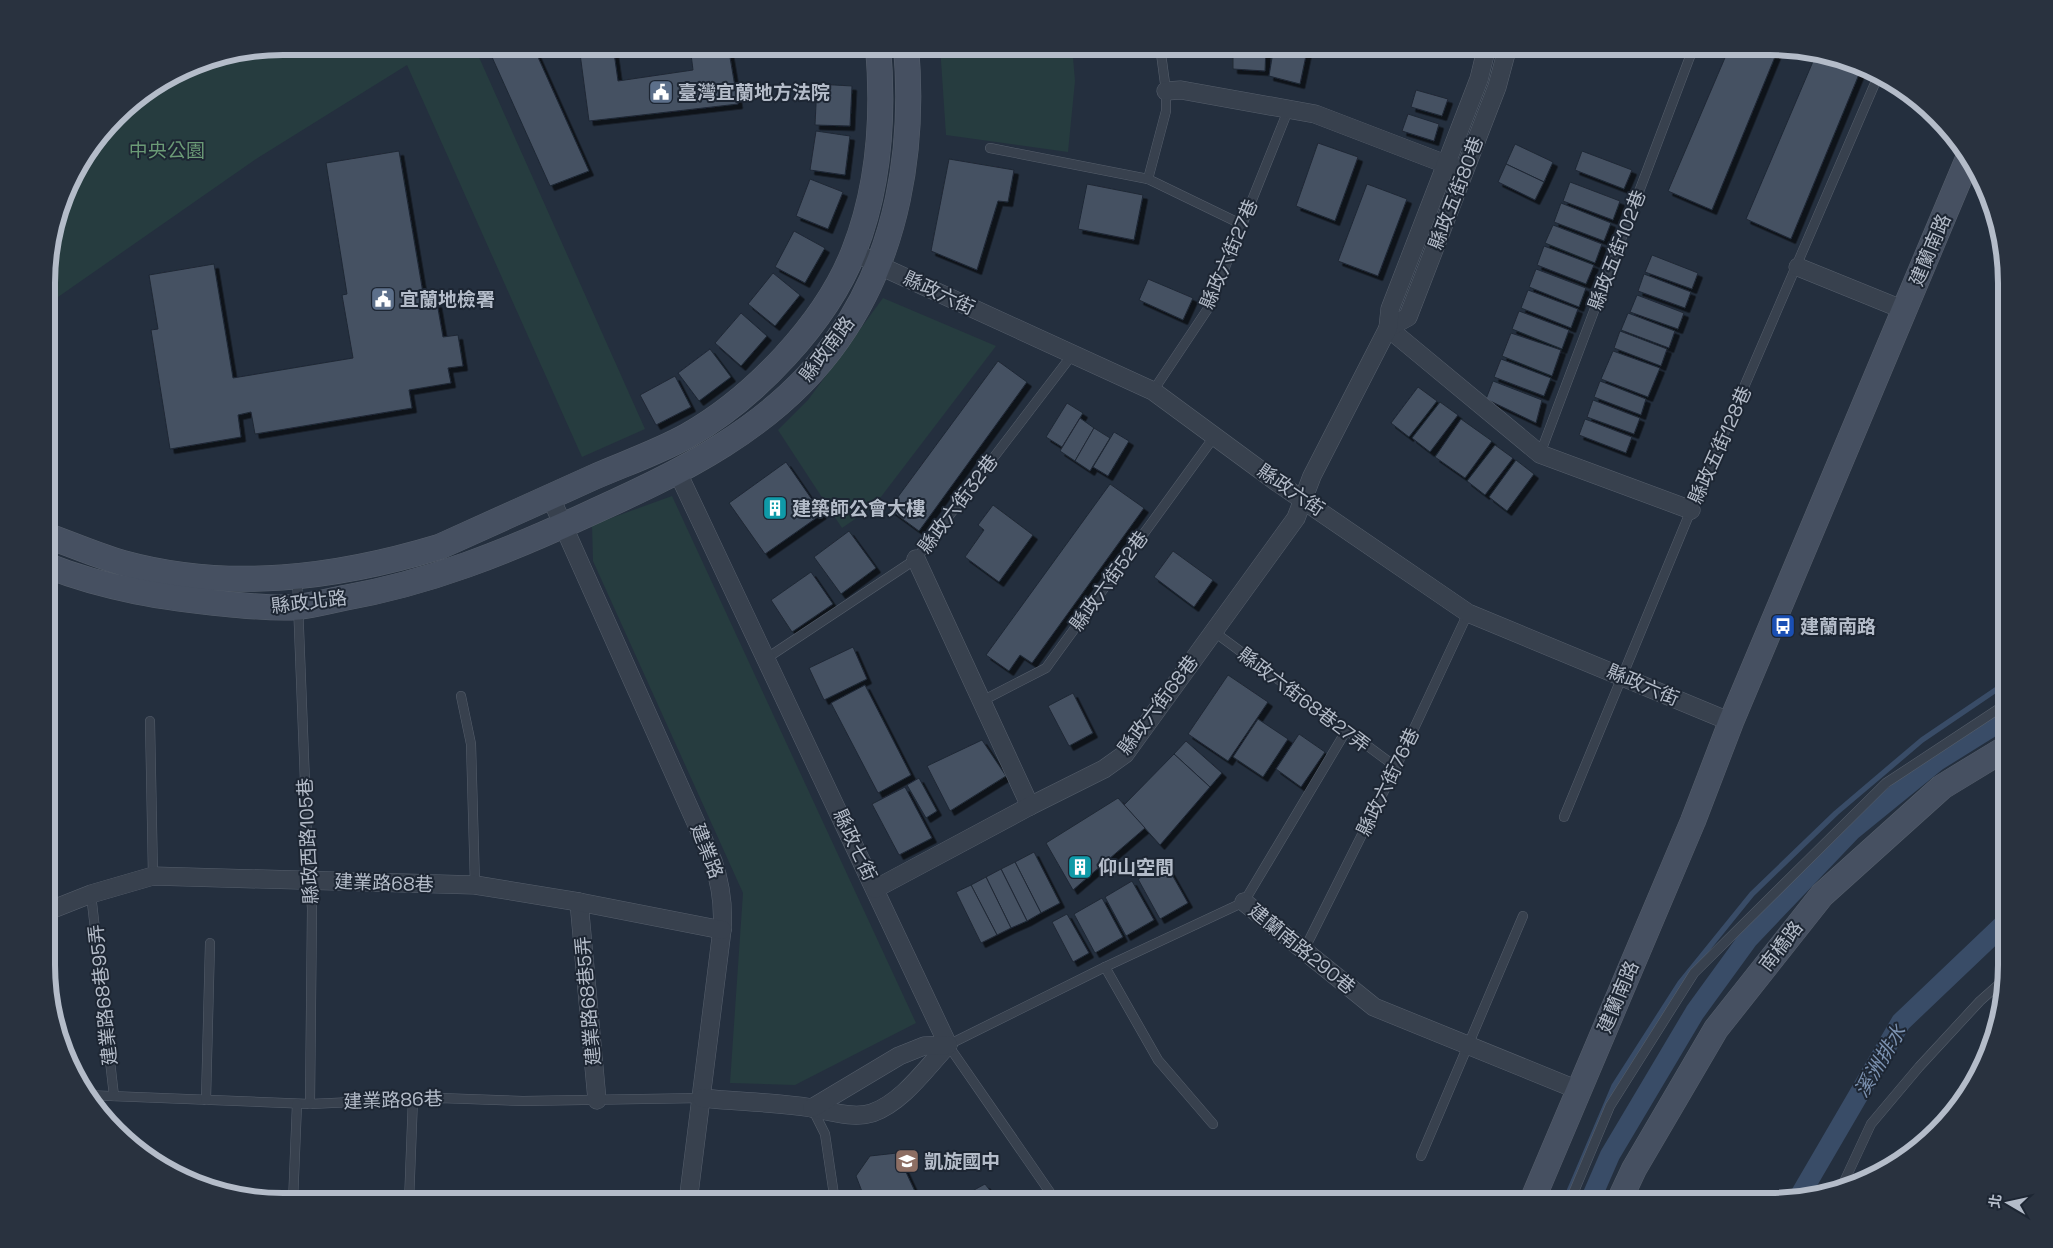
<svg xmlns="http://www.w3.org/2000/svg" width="2053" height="1248" viewBox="0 0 2053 1248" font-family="'Space Grotesk','Noto Sans TC',sans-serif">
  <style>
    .green { fill: #263c3f }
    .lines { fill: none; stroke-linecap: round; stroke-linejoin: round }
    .stream { stroke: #394c67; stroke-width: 5.5 }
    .canal { stroke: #394c67; stroke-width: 20 }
    .building { fill: #455162; stroke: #1f2835; filter: url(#shadow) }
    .lane-casing { stroke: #565f6c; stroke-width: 10 }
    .street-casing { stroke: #565f6c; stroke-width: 19 }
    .secondary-casing { stroke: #565f6c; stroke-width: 26 }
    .lane { stroke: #38414e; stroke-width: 9 }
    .street { stroke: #38414e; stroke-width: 18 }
    .secondary { stroke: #465061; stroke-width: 25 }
    .labels { text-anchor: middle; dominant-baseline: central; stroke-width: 4; stroke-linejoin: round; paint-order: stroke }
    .poi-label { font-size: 19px; font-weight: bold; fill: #b4bcc9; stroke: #1d2633; text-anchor: start }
    .park-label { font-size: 19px; fill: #6b9a76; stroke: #1d2633 }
    .street-label { font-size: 19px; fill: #b4bcc9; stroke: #1d2633 }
    .water-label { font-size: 20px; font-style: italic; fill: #7c92b1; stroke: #1d2633 }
    .rim { fill: none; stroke: #b4bcc9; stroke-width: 6 }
  </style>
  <defs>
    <filter id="shadow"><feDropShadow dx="4.5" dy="4.5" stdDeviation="0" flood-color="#0009"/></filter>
  </defs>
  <rect width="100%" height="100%" fill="#242f3e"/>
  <!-- green -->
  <g class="green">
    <path d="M283 46H474L645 429 582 457 407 65 256 159 48 304V252L71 178 127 105 192 64Z"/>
    <path d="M940 46H1072L1075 81 1068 152 946 135Z"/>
    <path d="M883 298 996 346 874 506 842 528 778 430 808 400Z"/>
    <path d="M672 496 916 1023 795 1085 730 1083 743 893 593 561 592 525Z"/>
  </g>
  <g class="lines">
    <!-- stream -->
    <path class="stream" d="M1565 1201 1614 1086 1680 983 1752 894 1836 813 1922 740 2006 683"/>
    <!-- canal -->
    <g class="canal">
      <path d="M1799 1197 1901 1022 2006 922"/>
      <path d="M1590 1201 1610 1155 1695 1012 1748 939 1851 831 1937 761 2006 718"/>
    </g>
  </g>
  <!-- building -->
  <g class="building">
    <path d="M487 46H533L589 171 550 186Z"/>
    <path d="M579 46H613L618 81 693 70 690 46H728L738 104 589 121Z"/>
    <path d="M1233 46H1266L1265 71 1233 69Z"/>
    <path d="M1274 46H1308L1300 84 1269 76Z"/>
    <path d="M1730 46 1779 47 1712 210 1668 191Z"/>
    <path d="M1817 52 1832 54 1862 67 1791 239 1746 219Z"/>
    <path d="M817 84 852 86 850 126 815 125Z"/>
    <path d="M1416 90 1448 99 1442 116 1411 107Z"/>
    <path d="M1408 114 1439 124 1434 141 1402 131Z"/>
    <path d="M816 131 850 136 845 175 810 170Z"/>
    <path d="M1318 143 1358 157 1335 221 1296 206Z"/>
    <path d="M1515 144 1553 162 1544 182 1506 164Z"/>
    <path d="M399 151 425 305 437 303 443 337 458 335 463 366 448 368 451 383 409 390 412 408 255 434 251 412 238 415 241 437 170 449 151 330 158 329 149 275 214 264 233 378 353 358 342 295 347 294 326 163Z"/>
    <path d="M1582 151 1632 170 1624 189 1575 170Z"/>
    <path d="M949 159 1014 170 1008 202 998 201 977 270 931 251Z"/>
    <path d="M1506 164 1544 182 1535 200 1498 182Z"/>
    <path d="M810 179 843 192 828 229 796 216Z"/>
    <path d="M1570 182 1620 201 1613 220 1563 201Z"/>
    <path d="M1087 184 1143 195 1134 240 1078 229Z"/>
    <path d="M1367 184 1407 199 1378 276 1338 261Z"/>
    <path d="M1561 203 1611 223 1604 241 1554 222Z"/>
    <path d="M1553 225 1602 244 1595 263 1545 243Z"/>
    <path d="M794 231 825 248 805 283 775 267Z"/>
    <path d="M1544 246 1594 265 1586 284 1537 265Z"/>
    <path d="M1652 255 1698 273 1692 289 1645 272Z"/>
    <path d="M1536 269 1586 288 1579 307 1529 287Z"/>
    <path d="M773 273 800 295 775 326 748 304Z"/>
    <path d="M1644 274 1691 292 1685 308 1638 291Z"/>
    <path d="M1148 279 1193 298 1183 320 1139 300Z"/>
    <path d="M1528 290 1578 309 1571 328 1521 308Z"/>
    <path d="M1637 295 1684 313 1678 329 1630 312Z"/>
    <path d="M1519 311 1569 330 1562 349 1512 329Z"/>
    <path d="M741 313 767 336 741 366 715 343Z"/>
    <path d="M1628 313 1675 331 1669 348 1621 330Z"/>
    <path d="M1620 331 1667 349 1661 366 1614 348Z"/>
    <path d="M1511 333 1561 350 1552 376 1502 356Z"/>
    <path d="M710 349 731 377 699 401 678 373Z"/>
    <path d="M1613 351 1660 368 1648 397 1601 379Z"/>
    <path d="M1501 359 1551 378 1544 396 1494 377Z"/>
    <path d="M998 361 1027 382 919 531 889 509Z"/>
    <path d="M675 376 691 407 656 425 640 395Z"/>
    <path d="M1493 381 1542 400 1536 423 1486 399Z"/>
    <path d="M1600 381 1646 399 1641 415 1594 397Z"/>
    <path d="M1418 387 1437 401 1409 437 1391 423Z"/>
    <path d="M1593 400 1640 418 1634 434 1587 417Z"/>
    <path d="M1440 402 1458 415 1430 452 1412 438Z"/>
    <path d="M1067 403 1083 413 1062 447 1046 437Z"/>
    <path d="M1080 418 1094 428 1075 461 1060 451Z"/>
    <path d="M1461 419 1492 441 1465 478 1435 457Z"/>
    <path d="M1585 419 1632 437 1626 453 1579 435Z"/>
    <path d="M1094 428 1110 438 1090 471 1075 461Z"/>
    <path d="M1114 432 1129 441 1108 476 1093 467Z"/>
    <path d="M1495 445 1513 458 1485 495 1467 481Z"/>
    <path d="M1516 460 1534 474 1507 511 1489 497Z"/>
    <path d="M786 462 822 514 765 554 729 503Z"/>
    <path d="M1110 484 1144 508 1032 663 1020 655 1009 671 986 655Z"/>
    <path d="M993 505 1033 535 999 582 965 557 984 530 978 525Z"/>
    <path d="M849 531 876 568 841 594 814 557Z"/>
    <path d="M1173 551 1213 580 1194 607 1154 577Z"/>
    <path d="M811 572 833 604 792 632 771 600Z"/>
    <path d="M853 647 867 679 824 700 809 668Z"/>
    <path d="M1228 675 1268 702 1228 761 1188 734Z"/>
    <path d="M865 685 911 775 878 793 831 703Z"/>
    <path d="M1073 693 1093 733 1069 746 1048 706Z"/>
    <path d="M1258 719 1288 739 1263 777 1233 757Z"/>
    <path d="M1299 734 1325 752 1301 787 1276 769Z"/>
    <path d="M982 740 1006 776 950 811 927 766Z"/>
    <path d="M1186 741 1222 773 1210 787 1174 754Z"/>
    <path d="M1174 754 1210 787 1160 845 1124 805Z"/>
    <path d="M919 778 937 811 926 818 907 785Z"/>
    <path d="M905 787 932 838 899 855 872 804Z"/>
    <path d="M1118 798 1145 828 1073 890 1046 843Z"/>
    <path d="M1034 852 1060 903 1041 913 1015 862Z"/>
    <path d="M1015 862 1041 913 1027 921 1001 869Z"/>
    <path d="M1166 864 1188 903 1160 919 1138 879Z"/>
    <path d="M1001 869 1027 921 1011 928 986 877Z"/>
    <path d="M986 877 1011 928 997 935 971 885Z"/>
    <path d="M1132 881 1154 920 1126 936 1105 897Z"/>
    <path d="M971 885 997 935 981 943 956 892Z"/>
    <path d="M1102 898 1123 937 1095 953 1074 914Z"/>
    <path d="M1067 914 1089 953 1073 962 1052 922Z"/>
    <path d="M897 1153 920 1202H866L856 1176 870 1156Z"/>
    <path d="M985 1184 999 1202H973L974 1190Z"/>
  </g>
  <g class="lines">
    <defs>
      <g id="lane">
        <path d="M1160 46 1166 91V111L1148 179 1243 225"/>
        <path d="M990 148 1148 179"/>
        <path d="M1153 391 1209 307 1289 108"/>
        <path d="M1540 454 1694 46"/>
        <path d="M297 577 308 860 312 908 310 1104"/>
        <path d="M1213 631 1396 767"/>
        <path d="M767 658 916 559 1072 355"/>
        <path d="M461 696 471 744 475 885"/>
        <path d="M982 701 1046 668 1214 437"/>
        <path d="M150 721 153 876"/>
        <path d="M1564 817 1691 510 1879 74"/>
        <path d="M91 894 114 1096"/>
        <path d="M1304 950 1396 767 1468 613"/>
        <path d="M1105 967 1158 1060 1213 1124"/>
        <path d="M85 1095 310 1104 440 1098 523 1101 702 1098"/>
        <path d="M206 1100 210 943"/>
        <path d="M812 1108 825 1134 835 1202"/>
        <path d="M1421 1156 1523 916"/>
        <path d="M1843 1184 1871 1124 1919 1067 1980 1001 2006 978"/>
        <path d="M1056 1201 948 1045 1105 967 1244 902 1346 731"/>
        <path d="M1570 1201 1610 1106 1694 973 1886 783 2006 704"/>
        <path d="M293 1202 297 1104"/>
        <path d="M409 1202 413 1098"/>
        <path d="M453 1202 473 1196 523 1202"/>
      </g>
      <g id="street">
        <path d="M1166 91 1181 90 1315 114 1456 168"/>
        <path d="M854 251 878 265 1153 391 1278 483 1468 613 1731 722"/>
        <path d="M1798 267 1904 310"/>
        <path d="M1388 328 1540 454 1691 510"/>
        <path d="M1388 328 1408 317 1497 87 1508 46"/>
        <path d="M678 473 948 1045"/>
        <path d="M550 496 713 861C721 885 724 905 722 930L688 1202"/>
        <path d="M916 559 1030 806"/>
        <path d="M875 889 1030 806 1104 769 1125 754 1296 518 1312 476 1388 328 1390 309 1479 79 1487 46"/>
        <path d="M579 902 597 1100"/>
        <path d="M1244 902 1374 1007 1578 1090"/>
        <path d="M48 911 91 894 153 876 475 885 579 902 722 930"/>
        <path d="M702 1098C738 1102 776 1102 812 1108 830 1111 853 1119 872 1113 903 1102 926 1068 948 1045"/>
        <path d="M812 1108 899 1056 924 1046 948 1045"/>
      </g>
      <g id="secondary">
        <path d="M48 536C73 545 98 556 123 563 229 592 336 578 439 547 491 524 542 500 594 477 624 464 658 452 687 436 754 398 826 323 854 251 880 185 884 115 878 46"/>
        <path d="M48 566C106 589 166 598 227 604 250 606 274 609 298 607 313 605 329 601 344 598 429 583 506 552 584 516 679 473 776 428 838 339 898 254 915 148 906 46"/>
        <path d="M1532 1201 1693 821 1731 722 1969 156"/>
        <path d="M1619 1201 1634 1169 1716 1029 1822 895 1942 787 2006 748"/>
      </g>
    </defs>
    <!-- lane casing -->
    <use href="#lane" class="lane-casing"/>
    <!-- street casing -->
    <use href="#street" class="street-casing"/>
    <!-- secondary casing -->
    <use href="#secondary" class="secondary-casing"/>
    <!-- lane -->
    <use href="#lane" class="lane"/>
    <!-- street -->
    <use href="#street" class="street"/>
    <!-- secondary -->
    <use href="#secondary" class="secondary"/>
  </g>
  <!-- icons -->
  <defs>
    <symbol id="civic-square" viewBox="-11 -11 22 22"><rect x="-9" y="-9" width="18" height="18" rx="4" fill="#5c6f8a" stroke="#1d2633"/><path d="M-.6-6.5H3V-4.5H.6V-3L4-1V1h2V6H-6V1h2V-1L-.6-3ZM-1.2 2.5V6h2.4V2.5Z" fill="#fff"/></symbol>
    <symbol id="building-square" viewBox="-11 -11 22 22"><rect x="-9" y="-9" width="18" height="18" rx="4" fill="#0f9aa8" stroke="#1d2633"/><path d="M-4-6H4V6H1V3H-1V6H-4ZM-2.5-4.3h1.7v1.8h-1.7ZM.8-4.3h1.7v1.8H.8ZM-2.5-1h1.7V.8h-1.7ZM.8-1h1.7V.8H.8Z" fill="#fff"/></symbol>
    <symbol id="bus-square" viewBox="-11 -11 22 22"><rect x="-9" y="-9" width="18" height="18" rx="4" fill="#1a4fb4" stroke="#1d2633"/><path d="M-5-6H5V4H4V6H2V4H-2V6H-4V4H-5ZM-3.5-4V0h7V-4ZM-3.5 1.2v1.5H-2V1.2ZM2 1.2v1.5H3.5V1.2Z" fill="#fff"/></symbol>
    <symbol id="school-square" viewBox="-11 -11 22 22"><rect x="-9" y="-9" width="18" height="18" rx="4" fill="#8d6e63" stroke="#1d2633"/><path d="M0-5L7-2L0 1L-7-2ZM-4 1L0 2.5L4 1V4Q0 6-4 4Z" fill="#fff"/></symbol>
  </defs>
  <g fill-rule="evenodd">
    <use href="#civic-square" x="647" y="78" width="28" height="28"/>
    <use href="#civic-square" x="369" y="285" width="28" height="28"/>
    <use href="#building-square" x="761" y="494" width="28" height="28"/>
    <use href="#bus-square" x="1769" y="612" width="28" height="28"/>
    <use href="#building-square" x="1066" y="853" width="28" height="28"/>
    <use href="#school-square" x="893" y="1147" width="28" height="28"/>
  </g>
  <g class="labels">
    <!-- poi labels -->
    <g class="poi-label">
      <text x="678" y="92">臺灣宜蘭地方法院</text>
      <text x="400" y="299">宜蘭地檢署</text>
      <text x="792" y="508">建築師公會大樓</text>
      <text x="1800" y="626">建蘭南路</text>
      <text x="1098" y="867">仰山空間</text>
      <text x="924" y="1161">凱旋國中</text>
    </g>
    <!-- park labels -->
    <g class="park-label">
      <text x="167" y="150">中央公園</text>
    </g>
    <!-- street labels -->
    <g class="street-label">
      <text transform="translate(1456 193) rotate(-69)">縣政五街80巷</text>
      <text transform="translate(1617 250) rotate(-69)">縣政五街102巷</text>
      <text transform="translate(1930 250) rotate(-67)">建蘭南路</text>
      <text transform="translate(1229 254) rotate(-67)">縣政六街27巷</text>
      <text transform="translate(939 293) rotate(25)">縣政六街</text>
      <text transform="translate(827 349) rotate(-53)">縣政南路</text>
      <text transform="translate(1720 445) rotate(-66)">縣政五街128巷</text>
      <text transform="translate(1291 490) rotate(34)">縣政六街</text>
      <text transform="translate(958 504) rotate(-53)">縣政六街32巷</text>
      <text transform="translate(1109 581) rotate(-54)">縣政六街52巷</text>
      <text transform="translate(309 602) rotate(-7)">縣政北路</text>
      <text transform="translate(1643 685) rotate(23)">縣政六街</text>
      <text transform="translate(1304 700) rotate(37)">縣政六街68巷27弄</text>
      <text transform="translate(1158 705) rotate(-53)">縣政六街68巷</text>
      <text transform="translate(1388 782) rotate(-64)">縣政六街76巷</text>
      <text transform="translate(308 841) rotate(-93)">縣政西路105巷</text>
      <text transform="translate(855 845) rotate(65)">縣政七街</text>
      <text transform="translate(707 851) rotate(69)">建業路</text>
      <text transform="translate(384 883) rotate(2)">建業路68巷</text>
      <text transform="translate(1781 946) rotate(-52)">南橋路</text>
      <text transform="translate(1302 949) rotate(39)">建蘭南路290巷</text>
      <text transform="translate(103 995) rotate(-96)">建業路68巷95弄</text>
      <text transform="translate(1618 997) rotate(-67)">建蘭南路</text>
      <text transform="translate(588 1001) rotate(-95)">建業路68巷5弄</text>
      <text transform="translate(393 1100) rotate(-2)">建業路86巷</text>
    </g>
    <!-- water labels -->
    <g class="water-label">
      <text transform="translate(1880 1061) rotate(-59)">溪洲排水</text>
    </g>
  </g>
  <!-- crop -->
  <path d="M0 0H2053V1248H0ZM283 55H1770A228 228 0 0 1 1998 283V965A228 228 0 0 1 1770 1193H283A228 228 0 0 1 55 965V283A228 228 0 0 1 283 55Z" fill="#29323f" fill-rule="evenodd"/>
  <path class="rim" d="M283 55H1770A228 228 0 0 1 1998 283V965A228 228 0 0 1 1770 1193H283A228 228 0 0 1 55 965V283A228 228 0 0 1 283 55Z"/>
  <!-- north arrow -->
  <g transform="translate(2008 1203) rotate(279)" stroke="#1d2633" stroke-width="4" paint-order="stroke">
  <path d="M0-4L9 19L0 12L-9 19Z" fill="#b4bcc9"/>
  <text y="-8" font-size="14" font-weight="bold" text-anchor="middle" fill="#b4bcc9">北</text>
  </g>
</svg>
